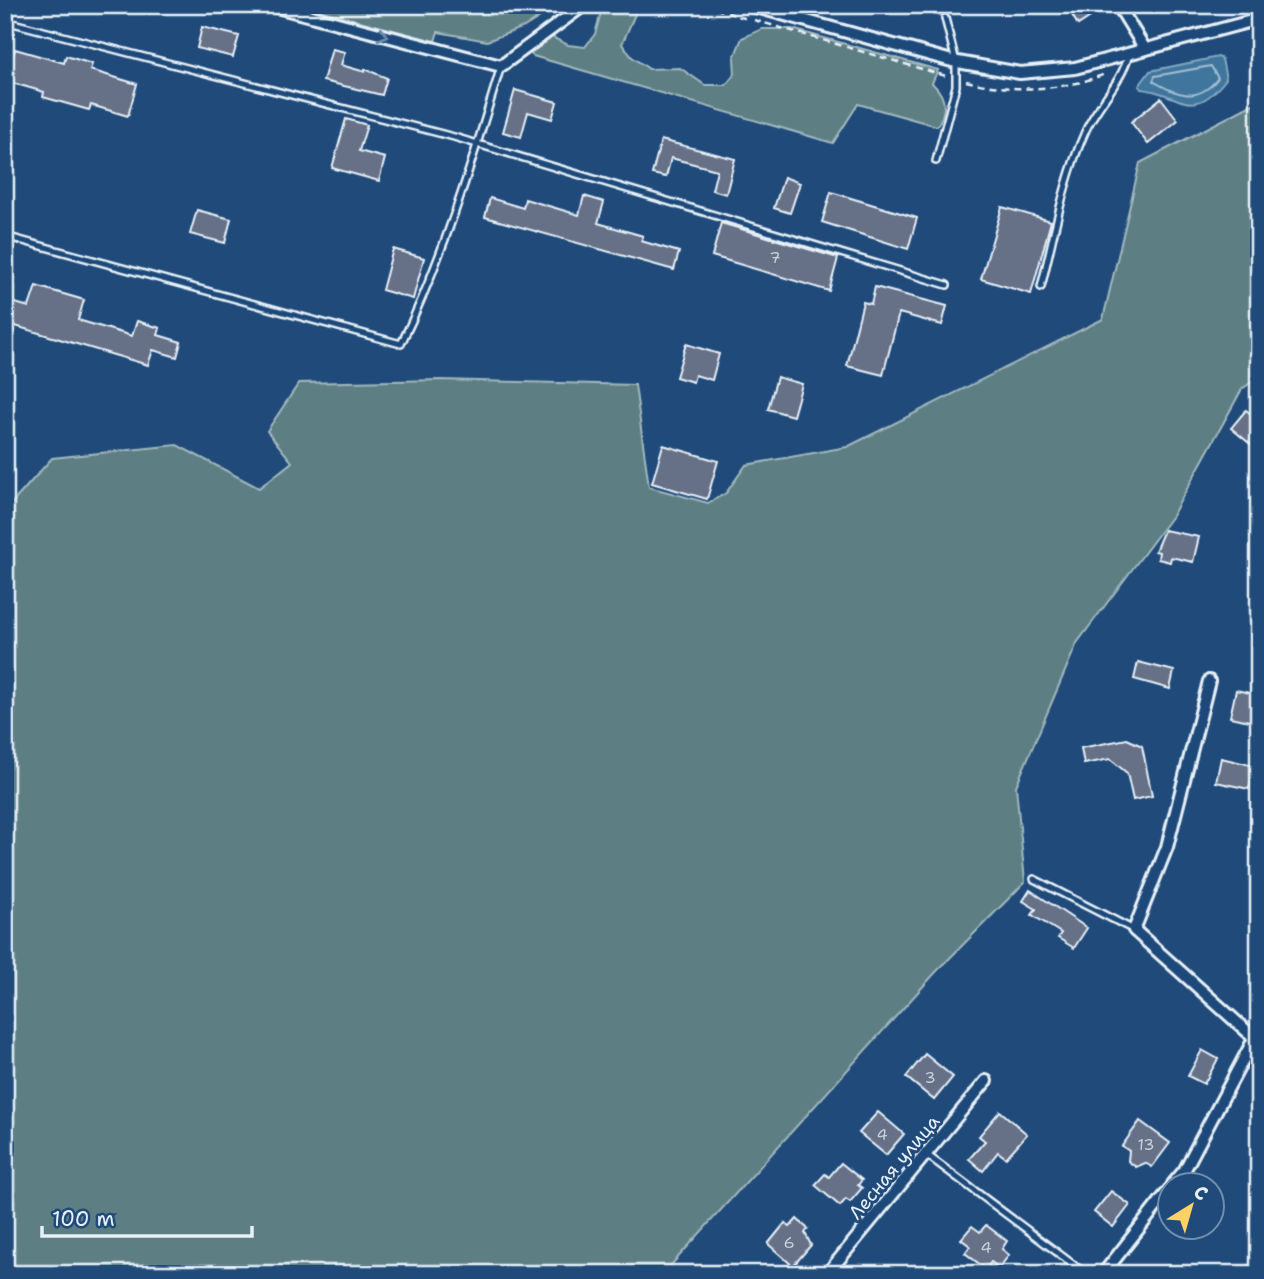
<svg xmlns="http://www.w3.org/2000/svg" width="1264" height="1279" viewBox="0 0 1264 1279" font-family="'Shantell Sans',sans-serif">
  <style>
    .green { fill: #5d7f84; stroke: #a2b8be; stroke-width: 2 }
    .water { fill: #40769d; stroke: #83a7c1; stroke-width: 2 }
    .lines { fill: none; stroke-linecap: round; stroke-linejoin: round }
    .shore { stroke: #a5c0d4; stroke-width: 2 }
    .building { fill: #666f86; stroke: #e8f1f8; stroke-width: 2 }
    .service-casing { stroke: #e8f1f8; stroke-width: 10 }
    .minor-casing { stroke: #e8f1f8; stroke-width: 16 }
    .path { stroke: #e8f1f8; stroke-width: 2.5; stroke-dasharray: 7 5; stroke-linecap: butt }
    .service { stroke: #1f4a7a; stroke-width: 5 }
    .minor { stroke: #1f4a7a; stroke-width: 10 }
    .oneway { stroke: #6f8dac }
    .labels { text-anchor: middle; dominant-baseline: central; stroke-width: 6; stroke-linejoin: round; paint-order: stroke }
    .number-label { font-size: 16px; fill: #c8d0dc }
    .street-label { font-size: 19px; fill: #e8f1f8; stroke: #1f4a7a }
  </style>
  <rect width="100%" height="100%" fill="#1f4a7a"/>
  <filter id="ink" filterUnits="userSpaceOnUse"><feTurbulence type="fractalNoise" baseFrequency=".0143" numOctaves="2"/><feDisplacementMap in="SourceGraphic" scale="14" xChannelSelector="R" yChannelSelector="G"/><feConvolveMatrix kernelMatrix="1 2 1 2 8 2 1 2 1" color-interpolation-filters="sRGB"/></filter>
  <g filter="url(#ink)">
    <!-- green -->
    <g class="green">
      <path d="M299 5H559L524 27 487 41 438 32 435 41Z"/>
      <path d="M603 5H639L622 44 632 57 649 69 680 68 705 85H726L735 74 734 58 742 38 762 29H792L938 70 932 83C946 96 948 110 937 126L858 104 833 143 533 56 529 52 534 45 552 37 568 45 585 47 595 34Z"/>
      <path d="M1259 101V377L1242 389 1172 516 1077 643 1016 786 1025 882 936 972 663 1274H5V511L52 458 177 445 259 488 292 462 267 431 299 383 440 380 635 385 649 487 708 503 726 493 746 465 847 447 1103 319 1140 163Z"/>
    </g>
    <!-- water -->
    <path class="water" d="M1218 57 1222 59 1226 79C1191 124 1180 92 1141 89L1139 86 1150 71Z"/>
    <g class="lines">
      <!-- shore -->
      <path class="shore" d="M1211 66 1218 78C1198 104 1176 95 1153 81L1155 76Z"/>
    </g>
    <!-- building -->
    <g class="building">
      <path d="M1066 5H1090L1095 14 1078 25Z"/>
      <path d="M202 27 239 36 233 57 197 48Z"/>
      <path d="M15 49 64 63 66 56 92 64 90 70 137 84 128 116 91 105 89 110 43 97 44 92 6 81Z"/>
      <path d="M332 49 345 52 341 65 365 72V69L387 78 382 95 323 81Z"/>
      <path d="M515 90 557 102 552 119 528 112 521 137 503 132Z"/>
      <path d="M1161 98 1178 120 1148 144 1131 122Z"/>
      <path d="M346 119 367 125 359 151 385 158 379 181 332 168Z"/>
      <path d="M661 140 735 159 726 194 712 190 717 170 671 158 666 177 652 174Z"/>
      <path d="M784 177 800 183 790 213 774 208Z"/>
      <path d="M831 192 917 218 908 249 822 222Z"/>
      <path d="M584 196 604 202 598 223 643 236 641 241 679 252 674 270 485 217 490 198 523 208 525 199 579 215Z"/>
      <path d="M1002 207 1051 221 1031 294 981 279Z"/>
      <path d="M197 210 231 219 225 243 190 234Z"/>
      <path d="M721 223 838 258 829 291 712 256Z"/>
      <path d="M393 249 424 258 413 299 382 290Z"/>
      <path d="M36 286 84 300 78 320 132 336 137 321 160 328 158 335 181 342 177 357 153 350 148 365 5 323V300L29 307Z"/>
      <path d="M875 287 947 306 942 325 899 313 883 375 847 366 863 302 871 304Z"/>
      <path d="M686 344 719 354 712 380 695 375 693 382 676 377Z"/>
      <path d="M777 377 802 384 793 416 768 409Z"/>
      <path d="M1246 410 1259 420V441L1254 447 1231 428Z"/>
      <path d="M663 445 718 461 707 499 652 483Z"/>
      <path d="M1164 530 1199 537 1193 562 1171 557 1170 562 1158 559 1159 552 1155 551Z"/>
      <path d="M1138 662 1174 671 1170 689 1134 679Z"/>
      <path d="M1236 690 1259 695V723L1230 717Z"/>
      <path d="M1127 739 1142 746 1152 796 1133 800 1127 773 1110 759 1084 764 1081 748Z"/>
      <path d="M1221 758 1255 766 1249 789 1216 782Z"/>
      <path d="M1030 890 1087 928 1074 948 1058 938 1061 933 1032 915 1036 909 1023 901Z"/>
      <path d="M1202 1050 1218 1059 1204 1084 1188 1076Z"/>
      <path d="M925 1054 953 1077 934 1100 906 1077Z"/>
      <path d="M1000 1111 1027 1134 1006 1158 998 1152 983 1171 969 1159 985 1141 979 1136Z"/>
      <path d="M878 1112 904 1134 886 1155 859 1133Z"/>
      <path d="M1140 1121 1170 1143 1152 1167 1145 1163 1136 1167 1128 1161 1129 1151 1122 1146Z"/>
      <path d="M841 1163 862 1180 858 1185 862 1188 850 1202 846 1199 840 1206 815 1185 825 1174 829 1177Z"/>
      <path d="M1111 1191 1130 1205 1113 1227 1094 1212Z"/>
      <path d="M797 1219 808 1229 805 1233 811 1245 793 1266 768 1244 785 1223 790 1227Z"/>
      <path d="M986 1225 1007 1241 1002 1249 1009 1255 999 1268 991 1262 986 1269 965 1253 970 1246 961 1239 972 1226 980 1232Z"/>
    </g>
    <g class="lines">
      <defs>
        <g id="service">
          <path d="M5 21 454 137 947 285"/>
          <path d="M936 161 956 86V62L945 18"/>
          <path d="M5 236 401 344C444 256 473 159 501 66"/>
          <path d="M1041 287C1054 236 1063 181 1085 132 1097 104 1121 84 1129 54"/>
          <path d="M1034 879 1134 930"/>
          <path d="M927 1155 1086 1274"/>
        </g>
        <g id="minor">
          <path d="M269 5 501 66 584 5"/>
          <path d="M749 5 952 61 1020 73 1075 68 1259 19"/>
          <path d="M1118 5 1145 49"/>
          <path d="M1209 681 1167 847 1134 930 1259 1042"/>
          <path d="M1173 1184 1184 1171 1254 1039"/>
          <path d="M827 1274 986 1081"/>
          <path d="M1103 1274 1170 1189"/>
        </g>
      </defs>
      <!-- service casing -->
      <use href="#service" class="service-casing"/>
      <!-- minor casing -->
      <use href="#minor" class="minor-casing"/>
      <!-- path -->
      <g class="path">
        <path d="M704 5 747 19"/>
        <path d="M754 20 946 76"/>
        <path d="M966 81C1010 92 1064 92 1107 73"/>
      </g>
      <!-- service -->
      <use href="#service" class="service"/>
      <!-- minor -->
      <use href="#minor" class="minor"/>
    </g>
    <!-- one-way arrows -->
    <defs><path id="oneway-chevron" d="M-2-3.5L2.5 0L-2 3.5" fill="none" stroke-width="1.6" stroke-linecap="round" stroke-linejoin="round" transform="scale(1.75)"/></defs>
    <use class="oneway" href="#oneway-chevron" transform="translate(383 35) rotate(15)"/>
  </g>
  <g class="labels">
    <!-- number labels -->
    <g class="number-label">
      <text x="775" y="257">7</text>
      <text x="930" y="1077">3</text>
      <text x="882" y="1134">4</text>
      <text x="1146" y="1144">13</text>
      <text x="789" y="1242">6</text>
      <text x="986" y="1247">4</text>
    </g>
    <!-- street labels -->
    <g class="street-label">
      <text transform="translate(894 1167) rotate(-50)">Лесная улица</text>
    </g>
  </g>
  <!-- margin -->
  <rect width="1264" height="1279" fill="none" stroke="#1f4a7a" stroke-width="28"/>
  <rect x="14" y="14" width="1236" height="1251" fill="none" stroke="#e8f1f8" stroke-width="2.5" filter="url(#ink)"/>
  <!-- north arrow -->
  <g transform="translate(1191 1206) rotate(37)"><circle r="33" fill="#1f4a7a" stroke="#6f8dac" stroke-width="2"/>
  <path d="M0-5L12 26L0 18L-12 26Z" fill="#ffd166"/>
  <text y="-10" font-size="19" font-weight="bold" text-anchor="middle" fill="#e8f1f8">С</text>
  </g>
  <!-- scale -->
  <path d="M42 1226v10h210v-10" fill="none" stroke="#e8f1f8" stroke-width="3.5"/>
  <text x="52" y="1226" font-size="21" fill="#e8f1f8" stroke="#1f4a7a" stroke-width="5" paint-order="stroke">100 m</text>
</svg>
